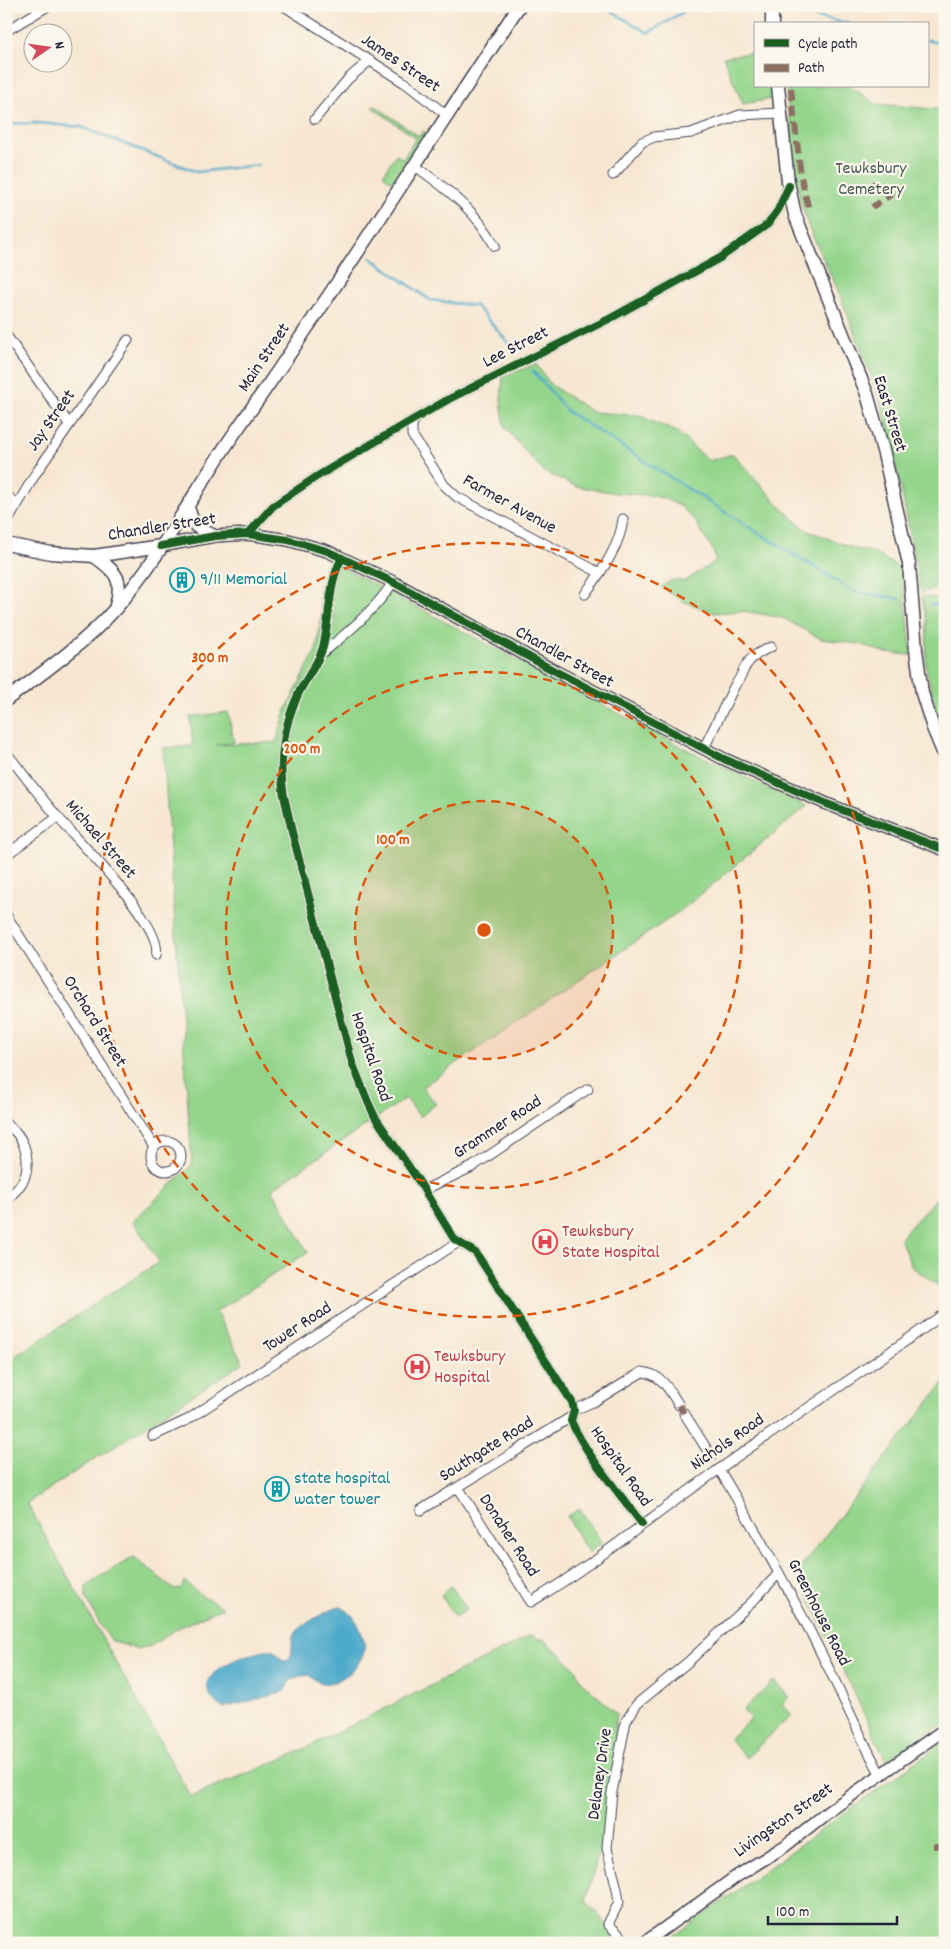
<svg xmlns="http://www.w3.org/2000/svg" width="951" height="1949" viewBox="0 0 951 1949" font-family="Dekko,sans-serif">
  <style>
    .green { fill: #94d58c; stroke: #5b7c64 }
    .water { fill: #4ba9ca; stroke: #366682 }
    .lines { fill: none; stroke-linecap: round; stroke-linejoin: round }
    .stream { stroke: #4ba9ca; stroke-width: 2.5 }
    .minor-casing { stroke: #424052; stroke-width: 11 }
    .tertiary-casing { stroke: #424052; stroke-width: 14 }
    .secondary-casing { stroke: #424052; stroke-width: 15 }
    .minor { stroke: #fff; stroke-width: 9 }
    .tertiary { stroke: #fff; stroke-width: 11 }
    .secondary { stroke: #fff; stroke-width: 12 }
    .quiet { stroke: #8d6e63; stroke-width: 6; stroke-dasharray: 12 6; stroke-linecap: butt }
    .cycleway-casing { stroke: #fbf7ec; stroke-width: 11 }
    .cycleway { stroke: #1b5e20; stroke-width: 8 }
    .ring { fill: none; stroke: #de560e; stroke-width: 2.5; stroke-dasharray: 9 6 }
    .labels { text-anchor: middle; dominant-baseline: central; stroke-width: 4.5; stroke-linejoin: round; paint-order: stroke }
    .street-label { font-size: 18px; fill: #22223b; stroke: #fbf7ec }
    .park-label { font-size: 18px; fill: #445853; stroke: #fbf7ec }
    .culture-label { font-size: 18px; fill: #0d838f; stroke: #fbf7ec; text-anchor: start }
    .health-label { font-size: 18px; fill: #be3a42; stroke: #fbf7ec; text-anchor: start }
    .centre { fill: #de560e; stroke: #fbf7ec; stroke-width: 2.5 }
    .ring-label { font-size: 15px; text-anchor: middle; font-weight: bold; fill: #de560e; stroke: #fbf7ec; stroke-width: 4.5; stroke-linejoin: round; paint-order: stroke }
  </style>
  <rect width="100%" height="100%" fill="#fbf7ec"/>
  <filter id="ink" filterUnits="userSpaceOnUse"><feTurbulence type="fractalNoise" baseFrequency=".02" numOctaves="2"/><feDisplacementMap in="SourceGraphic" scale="10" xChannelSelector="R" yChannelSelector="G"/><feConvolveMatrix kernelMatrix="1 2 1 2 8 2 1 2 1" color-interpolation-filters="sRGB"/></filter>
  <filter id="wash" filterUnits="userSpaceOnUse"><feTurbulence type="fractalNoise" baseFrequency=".0096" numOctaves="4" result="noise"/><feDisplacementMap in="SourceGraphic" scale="20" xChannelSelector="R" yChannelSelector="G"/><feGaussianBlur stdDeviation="1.12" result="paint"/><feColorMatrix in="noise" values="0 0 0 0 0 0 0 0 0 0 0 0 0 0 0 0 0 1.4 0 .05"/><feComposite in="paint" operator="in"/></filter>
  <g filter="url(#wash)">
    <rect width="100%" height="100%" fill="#f7e7d2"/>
    <!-- green -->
    <g class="green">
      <path d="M755 52V86H771L772 99 743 104 723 57Z"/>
      <path d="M786 86H850L876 104 945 110V585L921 593 902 493 886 419 865 359 837 288 809 228 800 200 793 153Z"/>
      <path d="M374 105 419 136 423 131 427 133 396 180 393 182 383 175 396 154 403 159 416 138 372 107Z"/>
      <path d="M536 364 551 385 592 412 638 415 677 432 709 461 733 454 780 506 806 530 856 549 872 552 902 569 912 655 885 653 860 644 821 639 783 618 744 611 715 613 682 601 661 587 672 580 685 581 716 561 713 550 695 521 680 506 663 498 645 495 617 493 575 486 543 471 505 428 501 400 503 377Z"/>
      <path d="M332 562 690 751 807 806 683 909 422 1087 436 1104 420 1117 406 1098 272 1189 308 1252 216 1312 243 1363 27 1503 191 1797 296 1753 532 1635 537 1639H543L564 1657 576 1670 582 1682 617 1714 614 1733 618 1735 616 1758 601 1853 598 1855 586 1901 623 1943H6V1362L159 1262 133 1221 192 1165 163 748 193 746 190 717 228 712 234 742 216 745 276 742 286 710 316 650Z"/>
      <path d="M921 596 945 599V730L940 727 926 667 927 620Z"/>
      <path d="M945 1189V1291L911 1266 900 1238Z"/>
      <path d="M945 1381V1722L887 1763 797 1572Z"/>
      <path d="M580 1509 602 1543 588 1553 567 1516Z"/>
      <path d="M134 1557 175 1590 182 1588 184 1581 205 1598 223 1607 176 1629 151 1646 137 1649 112 1641 102 1628 86 1598V1587L102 1575Z"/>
      <path d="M451 1586 467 1609 455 1618 441 1595Z"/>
      <path d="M774 1681 789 1697 782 1704 792 1715 746 1758 729 1739 751 1719 743 1710Z"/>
      <path d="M945 1741V1943H664Z"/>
    </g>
    <!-- water -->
    <path class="water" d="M340 1607C343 1609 347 1611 350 1613 358 1620 367 1642 364 1652 359 1667 339 1686 322 1683 317 1682 313 1678 309 1675L296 1677 289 1682 286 1688 281 1693 223 1708C185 1682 226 1661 252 1654 258 1653 266 1648 272 1650 276 1652 280 1657 283 1661L288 1660C294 1653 291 1646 293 1637 295 1627 330 1609 340 1607Z"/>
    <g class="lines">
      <!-- stream -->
      <g class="stream">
        <path d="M603 6 648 33 693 6"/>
        <path d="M758 6 761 7"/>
        <path d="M787 11 850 24"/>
        <path d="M927 40 945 44"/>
        <path d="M6 124 38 123 81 127 197 172 258 165"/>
        <path d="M371 258 430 300 476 306 516 351"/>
        <path d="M533 371 568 412 731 516 853 591 900 599"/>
        <path d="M931 604 945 606"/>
      </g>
    </g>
  </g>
  <g filter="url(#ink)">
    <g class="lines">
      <defs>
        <g id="minor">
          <path d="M284 6 405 83 448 116"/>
          <path d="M6 31 48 6"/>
          <path d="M315 119 348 79 369 61"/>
          <path d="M414 165C448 190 475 209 495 246"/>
          <path d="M613 175 642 142 654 137 691 133 740 115 781 113"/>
          <path d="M6 335 69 424"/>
          <path d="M414 419 412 426V435L444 485 457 497 600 573"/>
          <path d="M6 493 16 506"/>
          <path d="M6 524 36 473 128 340"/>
          <path d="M248 534 273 506 316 477 380 439 449 399 611 318 720 258 768 224 778 210 789 186"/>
          <path d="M342 558C328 582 330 620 323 647 318 665 304 680 297 697 284 725 279 760 283 790 285 803 289 815 291 828L352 1062 368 1102 375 1117 418 1180 454 1239 476 1253 572 1402 574 1410 571 1421C588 1458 618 1491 642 1524"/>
          <path d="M585 594C601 572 620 547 623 519"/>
          <path d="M321 654C344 636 378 607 393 582"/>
          <path d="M704 748 735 685C742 677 742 671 747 664 753 655 762 651 771 647"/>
          <path d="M6 752C22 773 39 795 56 815 76 839 165 926 156 955"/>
          <path d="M6 855 58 817"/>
          <path d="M6 915 154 1147"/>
          <path d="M6 1124C24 1135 32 1159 24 1179 20 1187 13 1194 6 1200"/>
          <circle cx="166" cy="1156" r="15"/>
          <path d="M424 1190 472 1167 588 1089"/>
          <path d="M574 1410 595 1401 642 1372C662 1374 669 1390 679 1405"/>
          <path d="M684 1413 711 1456"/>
          <path d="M153 1436 187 1420 457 1243"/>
          <path d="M719 1469C756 1531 792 1594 824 1659 844 1698 860 1738 881 1775"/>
          <path d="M458 1487 531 1602C594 1564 651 1517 711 1475 788 1420 868 1369 945 1313"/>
          <path d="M421 1510 571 1417"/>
          <path d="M628 1943 608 1924 619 1902 617 1889 607 1848 612 1792 626 1721 637 1704 688 1662 750 1604 779 1573"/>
        </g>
        <g id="tertiary">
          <path d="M188 506 195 526 215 536"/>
          <path d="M161 546 215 536 248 534 288 540 327 551 393 582 549 668 724 759 827 804 945 850"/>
          <path d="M644 1943 737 1876 785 1846 828 1812 945 1729"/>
        </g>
        <g id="secondary">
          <path d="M772 6V24"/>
          <path d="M778 86 788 182 795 215 867 394 884 454 909 564 916 650 922 693 933 728 945 757"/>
          <path d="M6 544 51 553 94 556 161 546"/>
          <path d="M94 556C115 571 124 578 116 605"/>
          <path d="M6 700C44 672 85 643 116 608 163 554 195 489 236 431 334 292 425 148 519 6"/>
        </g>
      </defs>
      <!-- minor casing -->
      <use href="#minor" class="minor-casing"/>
      <!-- tertiary casing -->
      <use href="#tertiary" class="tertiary-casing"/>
      <!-- secondary casing -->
      <use href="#secondary" class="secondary-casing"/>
      <!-- minor -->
      <use href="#minor" class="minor"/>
      <!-- tertiary -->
      <use href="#tertiary" class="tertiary"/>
      <!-- secondary -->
      <use href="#secondary" class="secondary"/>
      <!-- quiet -->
      <g class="quiet">
        <path d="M791 88 801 177 809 210"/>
        <path d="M871 183 891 195 872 207"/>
        <path d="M679 1405 684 1413"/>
        <path d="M933 1846H945"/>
      </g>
      <defs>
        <g id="cycleway">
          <path d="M248 534 273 506 316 477 380 439 449 399 611 318 720 258 768 224 778 210 789 186"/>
          <path d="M161 546 215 536 248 534 288 540 327 551 393 582 549 668 724 759 827 804 945 850"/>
          <path d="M342 558C328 582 330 620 323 647 318 665 304 680 297 697 284 725 279 760 283 790 285 803 289 815 291 828L352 1062 368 1102 375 1117 418 1180 454 1239 476 1253 572 1402 574 1410 571 1421C588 1458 618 1491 642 1524"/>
        </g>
      </defs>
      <!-- cycleway casing -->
      <use href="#cycleway" class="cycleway-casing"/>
      <!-- cycleway -->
      <use href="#cycleway" class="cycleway"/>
    </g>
  </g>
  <!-- distance rings -->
  <circle cx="484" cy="930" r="129" fill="#de560e" fill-opacity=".12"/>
  <g class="ring">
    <circle cx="484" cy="930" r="129"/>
    <circle cx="484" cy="930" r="258"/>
    <circle cx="484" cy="930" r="387"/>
  </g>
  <!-- icons -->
  <defs>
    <symbol id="building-ring" viewBox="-11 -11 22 22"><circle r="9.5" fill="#fbf7ec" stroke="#0f9aa8" stroke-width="1.5"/><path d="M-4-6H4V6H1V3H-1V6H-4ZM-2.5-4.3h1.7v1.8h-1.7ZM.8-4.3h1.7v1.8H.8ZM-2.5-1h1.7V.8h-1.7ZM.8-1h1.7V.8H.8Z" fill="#0f9aa8"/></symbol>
    <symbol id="hospital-ring" viewBox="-11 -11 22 22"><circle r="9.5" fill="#fbf7ec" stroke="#e0444e" stroke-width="1.5"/><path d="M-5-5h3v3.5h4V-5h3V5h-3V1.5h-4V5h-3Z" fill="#e0444e"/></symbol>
  </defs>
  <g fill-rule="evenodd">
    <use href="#building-ring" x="168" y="566" width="28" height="28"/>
    <use href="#hospital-ring" x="531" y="1228" width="28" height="28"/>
    <use href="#hospital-ring" x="403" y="1353" width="28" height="28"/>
    <use href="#building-ring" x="263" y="1475" width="28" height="28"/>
  </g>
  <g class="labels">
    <!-- street labels -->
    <g class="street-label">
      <text transform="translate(400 64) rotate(34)">James Street</text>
      <text transform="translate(516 348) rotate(-27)">Lee Street</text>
      <text transform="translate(265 358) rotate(-56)">Main Street</text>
      <text transform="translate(889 414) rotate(73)">East Street</text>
      <text transform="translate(52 421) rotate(-55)">Jay Street</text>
      <text transform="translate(509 505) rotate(29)">Farmer Avenue</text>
      <text transform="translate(162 528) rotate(-9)">Chandler Street</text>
      <text transform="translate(564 658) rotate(29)">Chandler Street</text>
      <text transform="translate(100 840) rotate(49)">Michael Street</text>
      <text transform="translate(94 1022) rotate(58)">Orchard Street</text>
      <text transform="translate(370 1057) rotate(71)">Hospital Road</text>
      <text transform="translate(498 1128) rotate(-33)">Grammer Road</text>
      <text transform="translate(298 1328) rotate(-33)">Tower Road</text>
      <text transform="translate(728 1443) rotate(-35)">Nichols Road</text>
      <text transform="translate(487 1450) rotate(-32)">Southgate Road</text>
      <text transform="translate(620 1467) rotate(55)">Hospital Road</text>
      <text transform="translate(508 1536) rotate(57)">Donaher Road</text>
      <text transform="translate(818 1613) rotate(63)">Greenhouse Road</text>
      <text transform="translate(601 1774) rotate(-82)">Delaney Drive</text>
      <text transform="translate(784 1821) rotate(-35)">Livingston Street</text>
    </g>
    <!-- park labels -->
    <g class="park-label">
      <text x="871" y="169">Tewksbury<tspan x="871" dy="21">Cemetery</tspan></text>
    </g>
    <!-- culture labels -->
    <g class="culture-label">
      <text x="200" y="580">9/11 Memorial</text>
      <text x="294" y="1479">state hospital<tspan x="294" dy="21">water tower</tspan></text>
    </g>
    <!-- health labels -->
    <g class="health-label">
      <text x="562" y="1232">Tewksbury<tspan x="562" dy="21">State Hospital</tspan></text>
      <text x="434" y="1357">Tewksbury<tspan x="434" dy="21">Hospital</tspan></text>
    </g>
  </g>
  <circle cx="484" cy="930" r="8" class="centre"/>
  <g class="ring-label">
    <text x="210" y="662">300 m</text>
    <text x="302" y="753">200 m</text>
    <text x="393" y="844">100 m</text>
  </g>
  <!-- margin -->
  <rect width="951" height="1949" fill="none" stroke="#fbf7ec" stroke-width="25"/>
  <!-- legend -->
  <rect x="754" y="22" width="175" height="65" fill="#fbf7ec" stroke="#a4a2a5"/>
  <rect x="764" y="39" width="25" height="8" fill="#1b5e20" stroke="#a4a2a5"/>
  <text x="798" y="48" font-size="15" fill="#22223b">Cycle path</text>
  <rect x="764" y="64" width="25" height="8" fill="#8d6e63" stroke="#a4a2a5"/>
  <text x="798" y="72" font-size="15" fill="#22223b">Path</text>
  <!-- north arrow -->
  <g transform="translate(48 48) rotate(77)"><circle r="24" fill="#fbf7ec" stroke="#a4a2a5"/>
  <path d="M0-4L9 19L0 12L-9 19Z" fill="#d1495b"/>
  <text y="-8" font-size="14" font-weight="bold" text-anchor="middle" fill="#22223b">N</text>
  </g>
  <!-- scale -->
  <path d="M768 1916v8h129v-8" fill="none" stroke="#22223b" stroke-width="2.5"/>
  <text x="776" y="1916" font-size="15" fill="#22223b" stroke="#fbf7ec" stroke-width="4" paint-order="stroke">100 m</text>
</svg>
